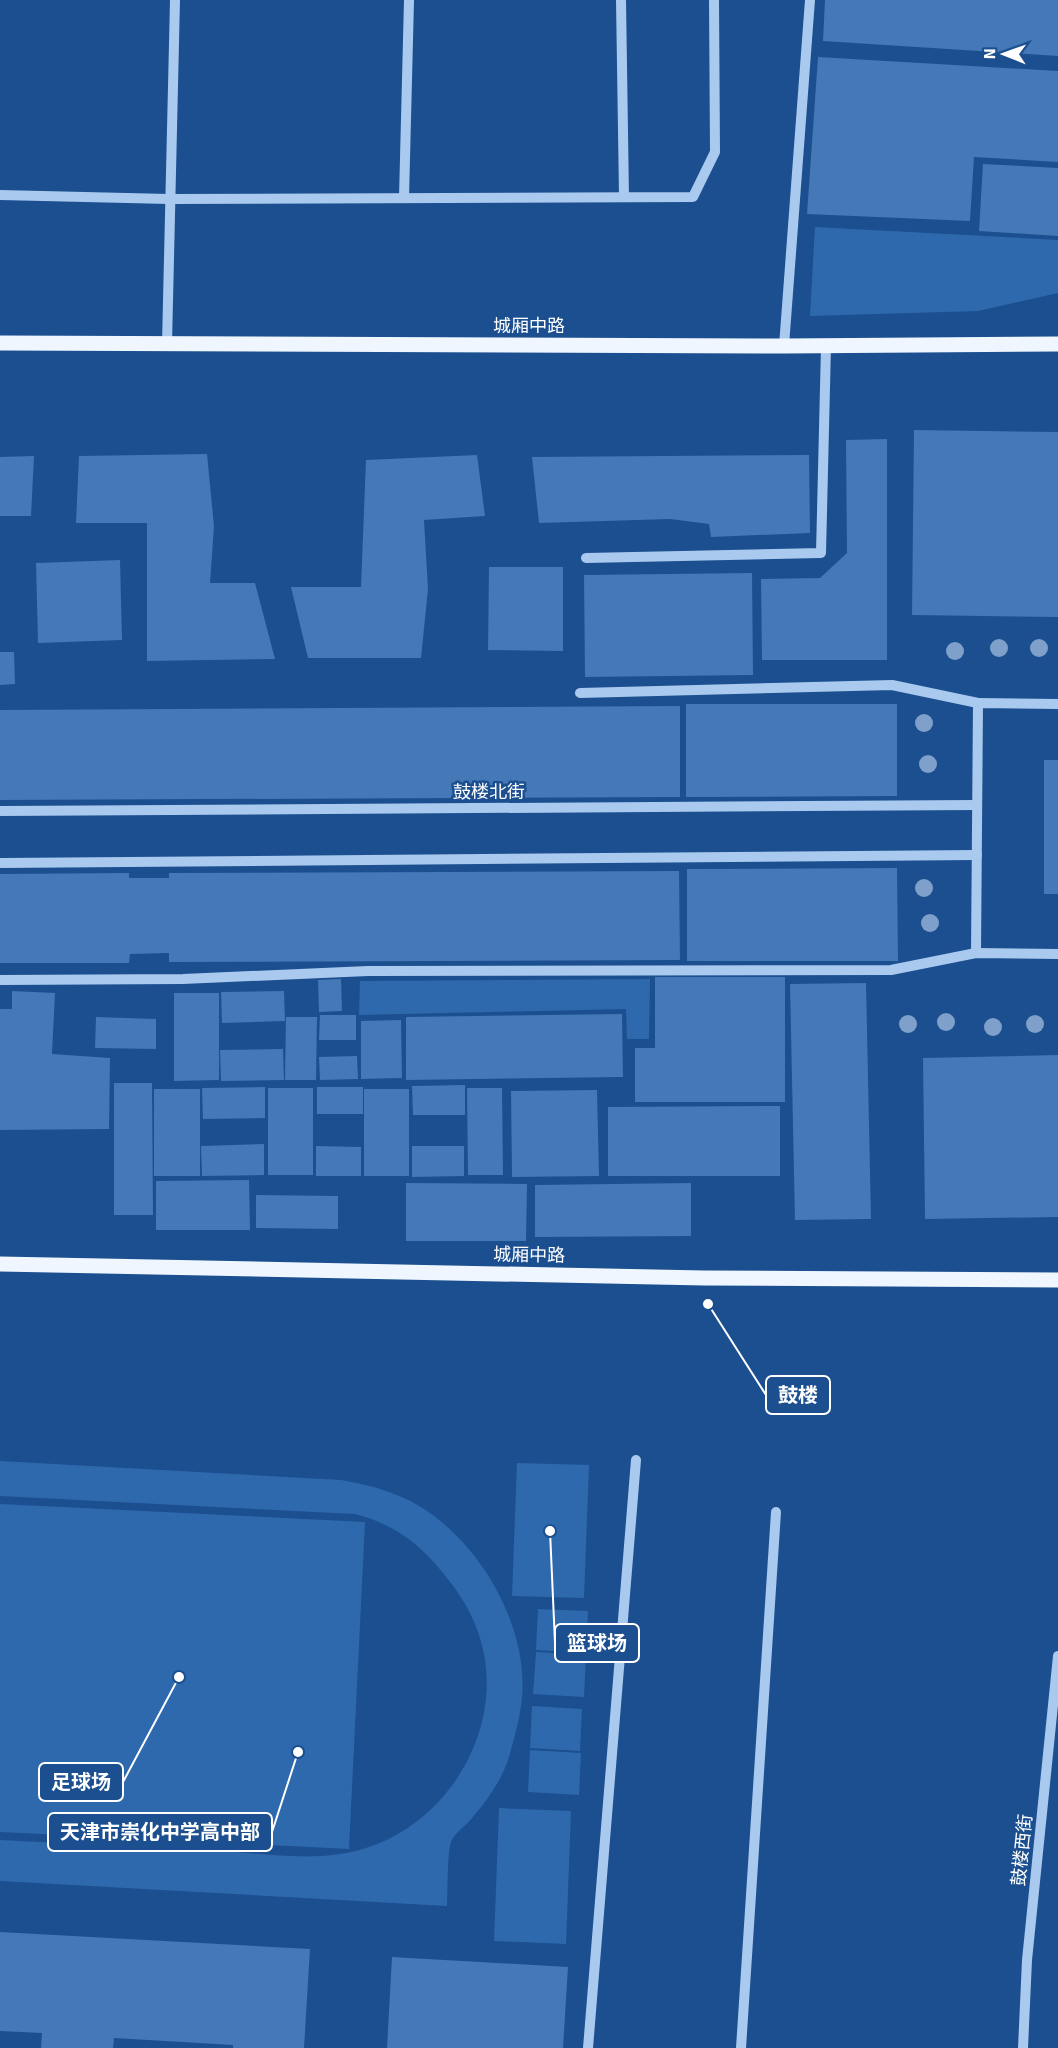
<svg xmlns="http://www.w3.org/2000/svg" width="1058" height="2048" font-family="Signika,'Noto Sans SC',sans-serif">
	<rect width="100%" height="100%" fill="#1b4f8f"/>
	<g fill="#2e69ad">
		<polygon points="815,227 1058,240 1058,293 978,311 810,316"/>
		<polygon points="650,979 649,1039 627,1039 626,1009 359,1015 360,981"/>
		<path d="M 0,1461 L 341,1480 C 364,1484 385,1489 406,1499 C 474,1531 529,1622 522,1698 C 520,1718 514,1740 508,1760 C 501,1781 486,1802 472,1818 C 467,1825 454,1833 451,1842 C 447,1854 448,1891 447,1906 L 0,1881 L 0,1840 C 74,1844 148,1847 222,1851 C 269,1854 320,1863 366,1848 C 452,1821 508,1722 479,1635 C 472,1612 458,1591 443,1573 C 418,1542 393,1524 355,1514 L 0,1496 Z"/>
		<polygon points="517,1463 589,1465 584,1598 512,1596"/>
		<polygon points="0,1504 365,1522 349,1849 0,1832"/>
		<polygon points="538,1609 588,1611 586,1653 536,1650"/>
		<polygon points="536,1652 586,1655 584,1697 533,1694"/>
		<polygon points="532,1706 582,1709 580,1751 530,1748"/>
		<polygon points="530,1750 581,1753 579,1795 528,1792"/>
		<polygon points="499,1808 571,1811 566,1944 494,1941"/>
	</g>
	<g fill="#4478b7">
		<polygon points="825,0 1058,0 1058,56 823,41"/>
		<polygon points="818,57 1058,71 1058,162 974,157 970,221 807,214"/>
		<polygon points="983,164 1058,168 1058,236 979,231"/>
		<polygon points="914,430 1058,432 1058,617 912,615"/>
		<polygon points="887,439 887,660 762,660 761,579 820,578 847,553 846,440"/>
		<polygon points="207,454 214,526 210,583 255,583 275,659 147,661 147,523 76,523 79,456"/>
		<polygon points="477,455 485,516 424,520 428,589 421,658 308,658 291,587 361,587 366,460"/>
		<polygon points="809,455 810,533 711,537 709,524 670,519 539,523 532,457"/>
		<polygon points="34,456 31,516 0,516 0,457"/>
		<polygon points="120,560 122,640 38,643 36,563"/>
		<polygon points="489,567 563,567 563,651 488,650"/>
		<polygon points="752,573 753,675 585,677 584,575"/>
		<polygon points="0,652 14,652 15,684 0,685"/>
		<polygon points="686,704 897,704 897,796 686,797"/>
		<polygon points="680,706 680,797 0,800 0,710"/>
		<rect x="1044" y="760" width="14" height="134"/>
		<polygon points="897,868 898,961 687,961 687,869"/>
		<polygon points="679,871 680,960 169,962 169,953 130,954 129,963 0,963 0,874 129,873 129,878 169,878 169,873"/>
		<polygon points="655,977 785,977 785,1102 635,1102 635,1048 655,1048"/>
		<polygon points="341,979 342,1011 319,1012 318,980"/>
		<polygon points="866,983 871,1219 795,1220 790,984"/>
		<polygon points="12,991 55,993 52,1054 110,1058 109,1129 0,1130 0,1009 12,1009"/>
		<polygon points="284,991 285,1021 222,1023 221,992"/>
		<polygon points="174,993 219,993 219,1080 174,1081"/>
		<polygon points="622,1014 623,1077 406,1080 406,1017"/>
		<polygon points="320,1015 356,1015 356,1040 319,1040"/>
		<polygon points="96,1017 156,1019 156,1049 95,1048"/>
		<polygon points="286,1017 317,1017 316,1080 285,1080"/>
		<polygon points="401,1020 402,1078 361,1079 361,1021"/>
		<polygon points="283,1049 284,1080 221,1081 220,1050"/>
		<polygon points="1058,1055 1058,1217 925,1219 923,1058"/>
		<polygon points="357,1056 358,1079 320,1080 319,1057"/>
		<polygon points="114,1083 152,1083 153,1215 114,1215"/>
		<polygon points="465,1085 465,1115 413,1115 412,1086"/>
		<polygon points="265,1087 265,1118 203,1119 202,1088"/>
		<rect x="317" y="1087" width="46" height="27"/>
		<rect x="268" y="1088" width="45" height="87"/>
		<polygon points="467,1088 502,1088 503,1175 468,1175"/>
		<rect x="154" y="1089" width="46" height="87"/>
		<rect x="364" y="1089" width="45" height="87"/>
		<polygon points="597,1090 599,1176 512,1177 511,1091"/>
		<polygon points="780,1106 780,1176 608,1176 608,1107"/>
		<polygon points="264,1144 264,1175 202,1176 201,1146"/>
		<polygon points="316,1146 361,1147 361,1176 316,1176"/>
		<polygon points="412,1146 464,1146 464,1176 412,1177"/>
		<polygon points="249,1180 250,1230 156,1230 156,1181"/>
		<polygon points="406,1183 527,1184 526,1241 406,1241"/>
		<polygon points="691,1183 691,1236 535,1237 535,1185"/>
		<polygon points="256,1195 338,1196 338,1229 256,1228"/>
		<polygon points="0,1932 310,1949 304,2048 233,2048 233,2045 114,2038 113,2048 41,2048 42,2033 0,2031"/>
		<polygon points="392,1957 568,1967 563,2048 387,2048"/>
	</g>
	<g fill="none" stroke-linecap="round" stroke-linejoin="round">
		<g stroke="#a9c9ee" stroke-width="10">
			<polyline points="621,0 624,197"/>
			<polyline points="0,195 169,199 693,197 715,152 714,0"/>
			<polyline points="404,198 409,0"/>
			<polyline points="167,344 175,0"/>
			<polyline points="784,346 810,0"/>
			<polyline points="586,558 821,553 826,346"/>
			<polyline points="580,693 892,685 978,703"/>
			<polyline points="0,811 977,805"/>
			<polyline points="0,863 977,855"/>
			<polyline points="976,953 978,703 1058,704"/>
			<polyline points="0,980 183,979 368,971 891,970 976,953 1058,954"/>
			<polyline points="588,2048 636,1460"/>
			<polyline points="741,2048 776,1512"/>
			<polyline points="1023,2048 1027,1960 1058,1656"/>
		</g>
		<g stroke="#f0f6ff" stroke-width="15">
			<polyline points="0,343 784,346 1058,344"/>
			<polyline points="0,1264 704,1278 1058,1280"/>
		</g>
	</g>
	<g fill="#7ea0ca">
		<circle cx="999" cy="648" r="9"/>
		<circle cx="1039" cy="648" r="9"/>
		<circle cx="955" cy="651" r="9"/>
		<circle cx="924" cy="723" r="9"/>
		<circle cx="928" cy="764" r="9"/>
		<circle cx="924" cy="888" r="9"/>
		<circle cx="930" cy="923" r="9"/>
		<circle cx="946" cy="1022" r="9"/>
		<circle cx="908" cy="1024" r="9"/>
		<circle cx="1035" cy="1024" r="9"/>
		<circle cx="993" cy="1027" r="9"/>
	</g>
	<g text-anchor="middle" stroke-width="5" stroke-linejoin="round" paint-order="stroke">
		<g font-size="18" fill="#fff" stroke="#1b4f8f">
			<text x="529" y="332">城厢中路</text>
			<text x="489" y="798">鼓楼北街</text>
			<text transform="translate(529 1255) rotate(1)" y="6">城厢中路</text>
			<text transform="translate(1022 1850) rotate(-84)" y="6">鼓楼西街</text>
		</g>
	</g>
	<path fill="none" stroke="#fff" stroke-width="2" d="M708 1304L766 1395M550 1531L555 1643M179 1677L123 1782M298 1752L272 1832"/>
	<g fill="#fff" stroke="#1b4f8f" stroke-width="2">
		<circle cx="708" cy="1304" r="6"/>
		<circle cx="550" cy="1531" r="6"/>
		<circle cx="179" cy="1677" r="6"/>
		<circle cx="298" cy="1752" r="6"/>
	</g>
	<g fill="#1b4f8f" stroke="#fff" stroke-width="2">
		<rect x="766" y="1376" width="64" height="38" rx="6"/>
		<rect x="555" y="1624" width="84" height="38" rx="6"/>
		<rect x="39" y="1763" width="84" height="38" rx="6"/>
		<rect x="48" y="1813" width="224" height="38" rx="6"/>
	</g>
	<g font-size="20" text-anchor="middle" font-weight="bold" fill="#fff">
		<text x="798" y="1402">鼓楼</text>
		<text x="597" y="1650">篮球场</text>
		<text x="81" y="1789">足球场</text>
		<text x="160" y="1839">天津市崇化中学高中部</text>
	</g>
	<g transform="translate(1004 54) rotate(271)" stroke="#1b4f8f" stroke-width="4.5" paint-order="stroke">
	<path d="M0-4.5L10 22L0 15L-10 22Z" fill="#ffffff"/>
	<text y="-9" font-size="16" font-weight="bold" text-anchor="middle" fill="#ffffff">N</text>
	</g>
</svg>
